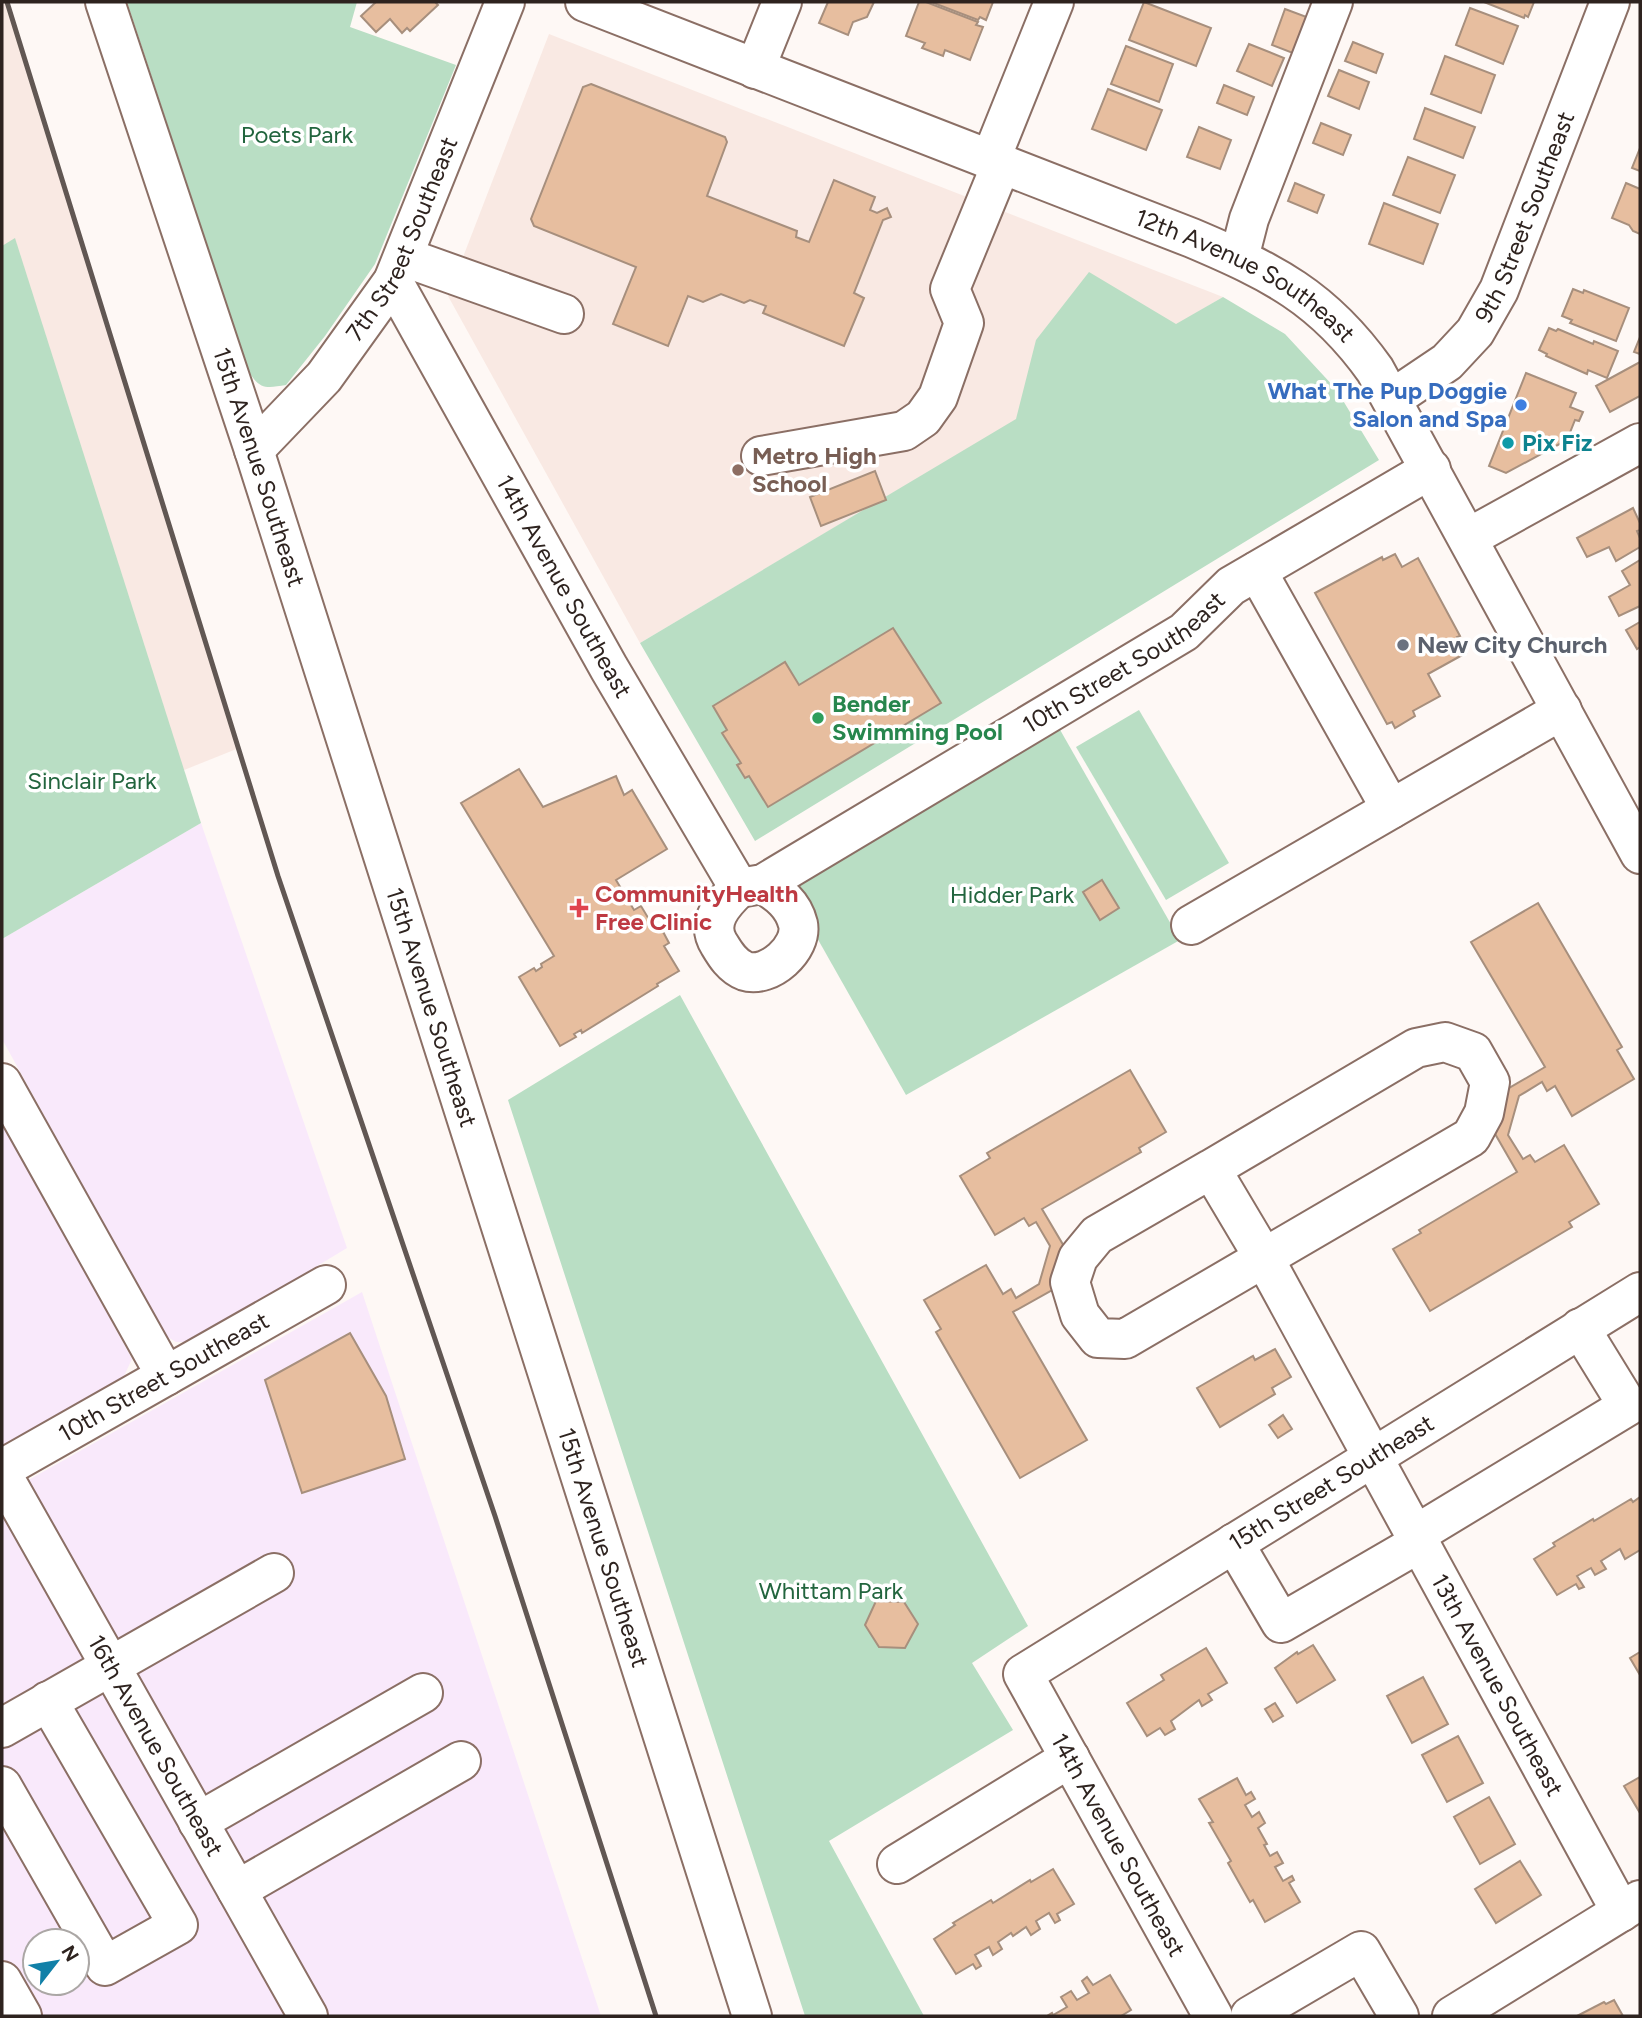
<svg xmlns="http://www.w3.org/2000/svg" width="1642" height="2018" font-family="Figtree,sans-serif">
	<rect width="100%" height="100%" fill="#fef8f5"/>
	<g fill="#f9e9e3">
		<polygon points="2,2 7,2 239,748 2,843"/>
		<polygon points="549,34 1223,297 640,643 448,296"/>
	</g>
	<g fill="#f9e9fb" fill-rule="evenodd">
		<polygon points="201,823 347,1248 191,1342 176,1342 166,1336 2,1039 2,939"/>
		<polygon points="2,1121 132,1359 124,1376 2,1447"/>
		<path d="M 362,1292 L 601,2016 L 2,2016 L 2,1495 ZM 35,1941 L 77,1941 L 77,1983 L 35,1983 Z"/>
	</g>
	<g fill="#b9dec4">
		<path d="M 127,2 L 357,2 L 350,27 L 456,65 L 375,264 L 325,336 L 286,385 C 267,388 260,390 249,372 Z"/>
		<polygon points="15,238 201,823 2,939 2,246"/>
		<polygon points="1089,272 1176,324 1223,297 1285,334 1336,389 1379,460 755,841 640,643 1016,419 1036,340"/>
		<polygon points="1139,710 1229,863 1166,900 1076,747"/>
		<polygon points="1059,728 1180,940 906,1095 786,883"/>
		<polygon points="680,995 1028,1626 972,1663 1013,1730 829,1841 924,2016 805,2016 508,1100"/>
	</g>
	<g fill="#e7be9f" stroke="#a78f7d" stroke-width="2">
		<polygon points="376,2 435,2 438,5 410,31 407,28 402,33 390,19 376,32 361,16"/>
		<polygon points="828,2 874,2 867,17 853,22 848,35 819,23"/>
		<polygon points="919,2 926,2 978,22 976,25 983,27 970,60 945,50 943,56 922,48 925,43 906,36"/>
		<polygon points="931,2 993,2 986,20 980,17 978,20"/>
		<polygon points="1144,2 1211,28 1196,66 1129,40"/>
		<polygon points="1484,2 1534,2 1528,17 1525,15 1524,18"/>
		<polygon points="1470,8 1518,26 1503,64 1456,45"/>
		<polygon points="1285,9 1312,19 1298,55 1272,45"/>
		<polygon points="1353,42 1383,54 1376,73 1345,61"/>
		<polygon points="1249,44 1284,58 1272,86 1237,71"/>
		<polygon points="1126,46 1173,64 1159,102 1111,84"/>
		<polygon points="1445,56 1495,75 1481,113 1431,94"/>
		<polygon points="1339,70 1369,82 1359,109 1328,96"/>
		<polygon points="591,84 725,137 727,142 707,196 797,231 796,237 809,242 834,180 875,197 870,210 877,213 887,208 891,217 883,220 854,293 864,298 844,346 763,313 766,306 750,300 744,303 721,294 703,302 688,296 668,346 613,324 636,267 534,226 531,219 583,87"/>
		<polygon points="1224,85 1254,97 1247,115 1217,103"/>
		<polygon points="1108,89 1162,110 1146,150 1092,129"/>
		<polygon points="1425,108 1475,127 1463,158 1414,139"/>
		<polygon points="1321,123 1351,135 1343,155 1313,143"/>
		<polygon points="1199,127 1231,140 1220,169 1187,157"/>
		<polygon points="1640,148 1640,171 1632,168"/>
		<polygon points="1408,157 1455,175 1440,213 1393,195"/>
		<polygon points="1295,183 1324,195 1317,213 1288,201"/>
		<polygon points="1626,183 1640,189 1640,234 1633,231 1629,225 1612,218"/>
		<polygon points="1384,203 1438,224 1423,264 1369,244"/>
		<polygon points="1573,289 1583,293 1584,290 1629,308 1616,341 1570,323 1572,320 1562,316"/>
		<polygon points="1549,328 1556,331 1558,329 1593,344 1594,341 1618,351 1607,378 1588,370 1587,374 1546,356 1547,354 1539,350"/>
		<polygon points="1640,337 1640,354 1634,352"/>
		<polygon points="1640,362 1640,396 1610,412 1596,386"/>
		<polygon points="1526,373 1576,393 1570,407 1583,412 1579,421 1575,420 1567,440 1506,473 1489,466"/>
		<polygon points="875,471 886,500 821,526 810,497"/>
		<polygon points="1633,508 1640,523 1640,530 1637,531 1640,538 1640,547 1616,561 1609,547 1587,557 1577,538"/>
		<polygon points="1395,554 1402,567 1418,558 1460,636 1457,637 1466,653 1428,674 1440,696 1413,711 1415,716 1395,728 1392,722 1387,724 1315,593 1382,557 1383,560"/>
		<polygon points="1640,560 1640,606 1619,616 1609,597 1630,585 1622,571"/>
		<polygon points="1640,622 1640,647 1637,649 1626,630"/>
		<polygon points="893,628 941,703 768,807 749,776 745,778 737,765 741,763 722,733 727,730 713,706 785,662 799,685"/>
		<polygon points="519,769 543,807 616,776 624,795 632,790 667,849 616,880 634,910 641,906 656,931 661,928 669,943 664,946 679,971 657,984 658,986 582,1033 581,1030 574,1034 576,1037 560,1046 519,977 534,968 536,971 542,967 541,964 554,956 461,803"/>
		<polygon points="1102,880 1119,908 1100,920 1083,892"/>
		<polygon points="1538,903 1622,1047 1617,1050 1634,1079 1572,1116 1555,1086 1547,1091 1542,1082 1519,1096 1508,1135 1523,1159 1530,1155 1535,1162 1564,1145 1599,1204 1569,1222 1572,1227 1430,1311 1393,1249 1421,1233 1419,1230 1517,1172 1494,1132 1504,1091 1545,1067 1471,942"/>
		<polygon points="1130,1070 1166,1132 1139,1148 1141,1152 1042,1209 1065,1248 1054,1289 1013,1312 1087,1440 1020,1478 936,1332 941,1329 924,1300 986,1265 1003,1294 1011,1289 1016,1298 1039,1284 1050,1246 1036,1222 1029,1226 1024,1218 995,1235 960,1176 990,1158 987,1153"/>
		<polygon points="350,1333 386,1396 405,1459 302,1493 265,1380"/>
		<polygon points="1275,1349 1291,1377 1272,1388 1275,1394 1220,1427 1197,1388 1253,1356 1255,1360"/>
		<polygon points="1283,1415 1292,1429 1278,1438 1269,1425"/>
		<polygon points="1640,1497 1640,1550 1625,1559 1620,1549 1601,1561 1606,1569 1595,1575 1591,1568 1577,1576 1584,1587 1579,1589 1576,1584 1557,1595 1534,1559 1555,1546 1553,1543 1593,1519 1594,1521 1631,1499 1633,1502"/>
		<polygon points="876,1601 904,1602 918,1624 905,1648 879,1647 865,1625"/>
		<polygon points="1313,1645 1335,1680 1297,1703 1275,1668 1297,1652 1298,1654"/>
		<polygon points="1206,1648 1227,1683 1208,1694 1212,1700 1202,1706 1199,1700 1171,1721 1175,1729 1165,1735 1160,1728 1147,1736 1127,1703 1164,1680 1161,1675"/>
		<polygon points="1640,1652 1640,1675 1630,1658"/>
		<polygon points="1423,1677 1448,1724 1412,1743 1387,1696"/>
		<polygon points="1275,1703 1283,1716 1273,1722 1265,1709"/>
		<polygon points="1458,1736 1483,1783 1447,1802 1422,1755"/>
		<polygon points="1640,1777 1640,1813 1624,1786"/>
		<polygon points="1237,1778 1246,1795 1251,1792 1255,1799 1245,1805 1252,1817 1259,1812 1265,1823 1258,1828 1267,1844 1264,1845 1270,1856 1277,1852 1283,1863 1275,1867 1283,1881 1292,1876 1294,1880 1289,1883 1300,1902 1265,1922 1253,1900 1250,1902 1228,1863 1231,1861 1209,1823 1213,1822 1199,1799"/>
		<polygon points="1489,1797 1515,1844 1480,1864 1454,1817"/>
		<polygon points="1520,1861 1541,1895 1496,1923 1475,1889"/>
		<polygon points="1053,1869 1074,1904 1057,1914 1060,1920 1055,1923 1049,1913 1036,1921 1040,1929 1031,1935 1026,1927 1013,1936 1011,1933 998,1942 1002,1949 993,1955 989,1947 975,1955 981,1966 976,1969 973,1964 956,1974 934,1939 955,1925 953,1923 991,1900 993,1903 1030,1880 1031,1882"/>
		<polygon points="1110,1975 1131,2010 1121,2016 1047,2016 1052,2013 1053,2015 1067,2007 1061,1997 1071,1991 1077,2000 1089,1993 1082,1981 1087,1977 1093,1985"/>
		<polygon points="1614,2000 1623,2016 1577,2016 1604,2002 1606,2004"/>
	</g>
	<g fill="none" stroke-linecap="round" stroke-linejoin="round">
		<defs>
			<g id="minor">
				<path id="s1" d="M 105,2 L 254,450 L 752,2016"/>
				<polyline points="755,69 782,2"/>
				<polyline points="404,257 564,314"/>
				<polyline points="1239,258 1249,219 1333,2"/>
				<path id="s2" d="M 393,281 L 609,668 L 739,888"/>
				<path id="s3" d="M 1392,399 L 1447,362 L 1475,332 L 1499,290 L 1610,2"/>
				<path id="s4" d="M 254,450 L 324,377 L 393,281 L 505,2"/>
				<polyline points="761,456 904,431 923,418 938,397 964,323 950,289 1001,165"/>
				<polyline points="1468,538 1640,443"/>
				<polyline points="1257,571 1391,809"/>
				<path id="s5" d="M 739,888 L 763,884 L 1184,632 L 1231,586 L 1431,469"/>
				<path d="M 739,888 C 724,902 705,922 719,944 C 725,954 732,966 745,971 C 769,979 803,948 798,924 C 793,904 779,894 763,884"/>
				<polyline points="1191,925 1562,710"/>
				<polyline points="2,1083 166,1376"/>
				<path id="s6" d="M 1211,1169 L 1416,1048 L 1445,1042 L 1473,1052 L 1490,1082 L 1484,1113 L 1471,1137 L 1125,1339 L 1098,1338 L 1080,1315 L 1070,1282 L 1078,1258 L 1097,1235 L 1211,1169 L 1264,1258 L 1621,1912"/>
				<path id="s7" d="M 2,1469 L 326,1285"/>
				<path id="s8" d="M 2,1474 L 308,2016"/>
				<polyline points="1415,1535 1628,1406 1580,1328"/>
				<polyline points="1234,1543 1281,1623 1419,1543"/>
				<polyline points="2,1728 274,1573"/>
				<polyline points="2,1786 105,1966 178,1925 48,1701"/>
				<polyline points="198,1822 423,1693"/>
				<polyline points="897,1864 1070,1758"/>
				<polyline points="237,1890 461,1761"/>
				<polyline points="2,1981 22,2016"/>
				<path id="s9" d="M 1213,2016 L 1023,1674 L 1640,1292"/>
				<polyline points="1250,2016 1361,1951 1399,2016"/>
				<polyline points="1452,2016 1640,1900"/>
			</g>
			<g id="major">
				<path id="s10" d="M 585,2 L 1192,238 C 1272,272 1323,297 1375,370 L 1640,854"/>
				<polyline points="990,161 1054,2"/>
			</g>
		</defs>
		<use href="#minor" stroke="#8b6f65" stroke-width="42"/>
		<use href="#major" stroke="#8b6f65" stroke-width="42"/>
		<use href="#minor" stroke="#fff" stroke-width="38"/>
		<use href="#major" stroke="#fff" stroke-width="38"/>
		<polyline stroke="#615753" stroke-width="5" points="7,2 278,876 495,1516 656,2016"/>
	</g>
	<circle fill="#3f7fe0" stroke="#fff" stroke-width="2.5" cx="1521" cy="405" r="7"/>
	<circle fill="#0f9aa8" stroke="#fff" stroke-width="2.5" cx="1508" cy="443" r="7"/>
	<circle fill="#8d6e63" stroke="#fff" stroke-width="2.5" cx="738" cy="470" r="7"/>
	<circle fill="#6b7280" stroke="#fff" stroke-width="2.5" cx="1403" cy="645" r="7"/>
	<circle fill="#2e9e5b" stroke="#fff" stroke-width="2.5" cx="818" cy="718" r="7"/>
	<path fill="#e0444e" stroke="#fff" stroke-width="2.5" d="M575.5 897.5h7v7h7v7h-7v7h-7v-7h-7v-7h7z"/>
	<g text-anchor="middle" stroke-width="7" stroke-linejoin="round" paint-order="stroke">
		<g font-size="24" fill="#22653e" stroke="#fff">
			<text x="297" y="143">Poets Park</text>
			<text x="92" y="789">Sinclair Park</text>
			<text x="1012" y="903">Hidder Park</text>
			<text x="831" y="1599">Whittam Park</text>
		</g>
		<g font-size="24" fill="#2e231f" stroke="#fff">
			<text dy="8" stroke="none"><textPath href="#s3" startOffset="233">9th Street Southeast</textPath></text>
			<text dy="8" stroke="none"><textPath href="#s4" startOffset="261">7th Street Southeast</textPath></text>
			<text dy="8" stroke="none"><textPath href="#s10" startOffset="716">12th Avenue Southeast</textPath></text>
			<text dy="8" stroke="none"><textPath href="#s1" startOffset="490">15th Avenue Southeast</textPath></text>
			<text dy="8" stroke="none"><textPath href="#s2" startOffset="350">14th Avenue Southeast</textPath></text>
			<text dy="8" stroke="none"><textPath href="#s5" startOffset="448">10th Street Southeast</textPath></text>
			<text dy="8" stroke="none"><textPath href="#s1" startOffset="1057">15th Avenue Southeast</textPath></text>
			<text dy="8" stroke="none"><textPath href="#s7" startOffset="186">10th Street Southeast</textPath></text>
			<text dy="8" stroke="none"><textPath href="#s9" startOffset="754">15th Street Southeast</textPath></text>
			<text dy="8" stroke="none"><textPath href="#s1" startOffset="1624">15th Avenue Southeast</textPath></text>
			<text dy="8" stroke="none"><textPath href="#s6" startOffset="1659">13th Avenue Southeast</textPath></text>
			<text dy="8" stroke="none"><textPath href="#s8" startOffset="312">16th Avenue Southeast</textPath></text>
			<text transform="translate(1118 1845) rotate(61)" y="8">14th Avenue Southeast</text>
		</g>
		<g font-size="24" font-weight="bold" fill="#366cbe" stroke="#fff" text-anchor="end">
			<text x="1507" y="399">What The Pup Doggie<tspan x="1507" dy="28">Salon and Spa</tspan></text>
		</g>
		<g font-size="24" font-weight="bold" fill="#0d838f" stroke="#fff" text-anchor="start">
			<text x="1522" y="451">Pix Fiz</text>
		</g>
		<g font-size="24" font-weight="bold" fill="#785e54" stroke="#fff" text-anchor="start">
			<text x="752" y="464">Metro High<tspan x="752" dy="28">School</tspan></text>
		</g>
		<g font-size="24" font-weight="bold" fill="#5b616d" stroke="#fff" text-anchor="start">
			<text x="1417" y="653">New City Church</text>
		</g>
		<g font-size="24" font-weight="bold" fill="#27864d" stroke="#fff" text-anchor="start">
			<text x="832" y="712">Bender<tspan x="832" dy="28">Swimming Pool</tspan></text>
		</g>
		<g font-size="24" font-weight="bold" fill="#be3a42" stroke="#fff" text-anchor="start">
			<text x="595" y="902">CommunityHealth<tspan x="595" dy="28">Free Clinic</tspan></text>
		</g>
	</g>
	<rect width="1642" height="2018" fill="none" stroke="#2e231f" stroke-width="7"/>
	<g transform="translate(56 1962) rotate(59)"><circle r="33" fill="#ffffff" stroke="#aba7a5" stroke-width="2"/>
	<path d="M0-5L12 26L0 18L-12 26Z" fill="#1180a8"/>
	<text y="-10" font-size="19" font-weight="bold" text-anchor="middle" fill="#2e231f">N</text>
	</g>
</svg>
